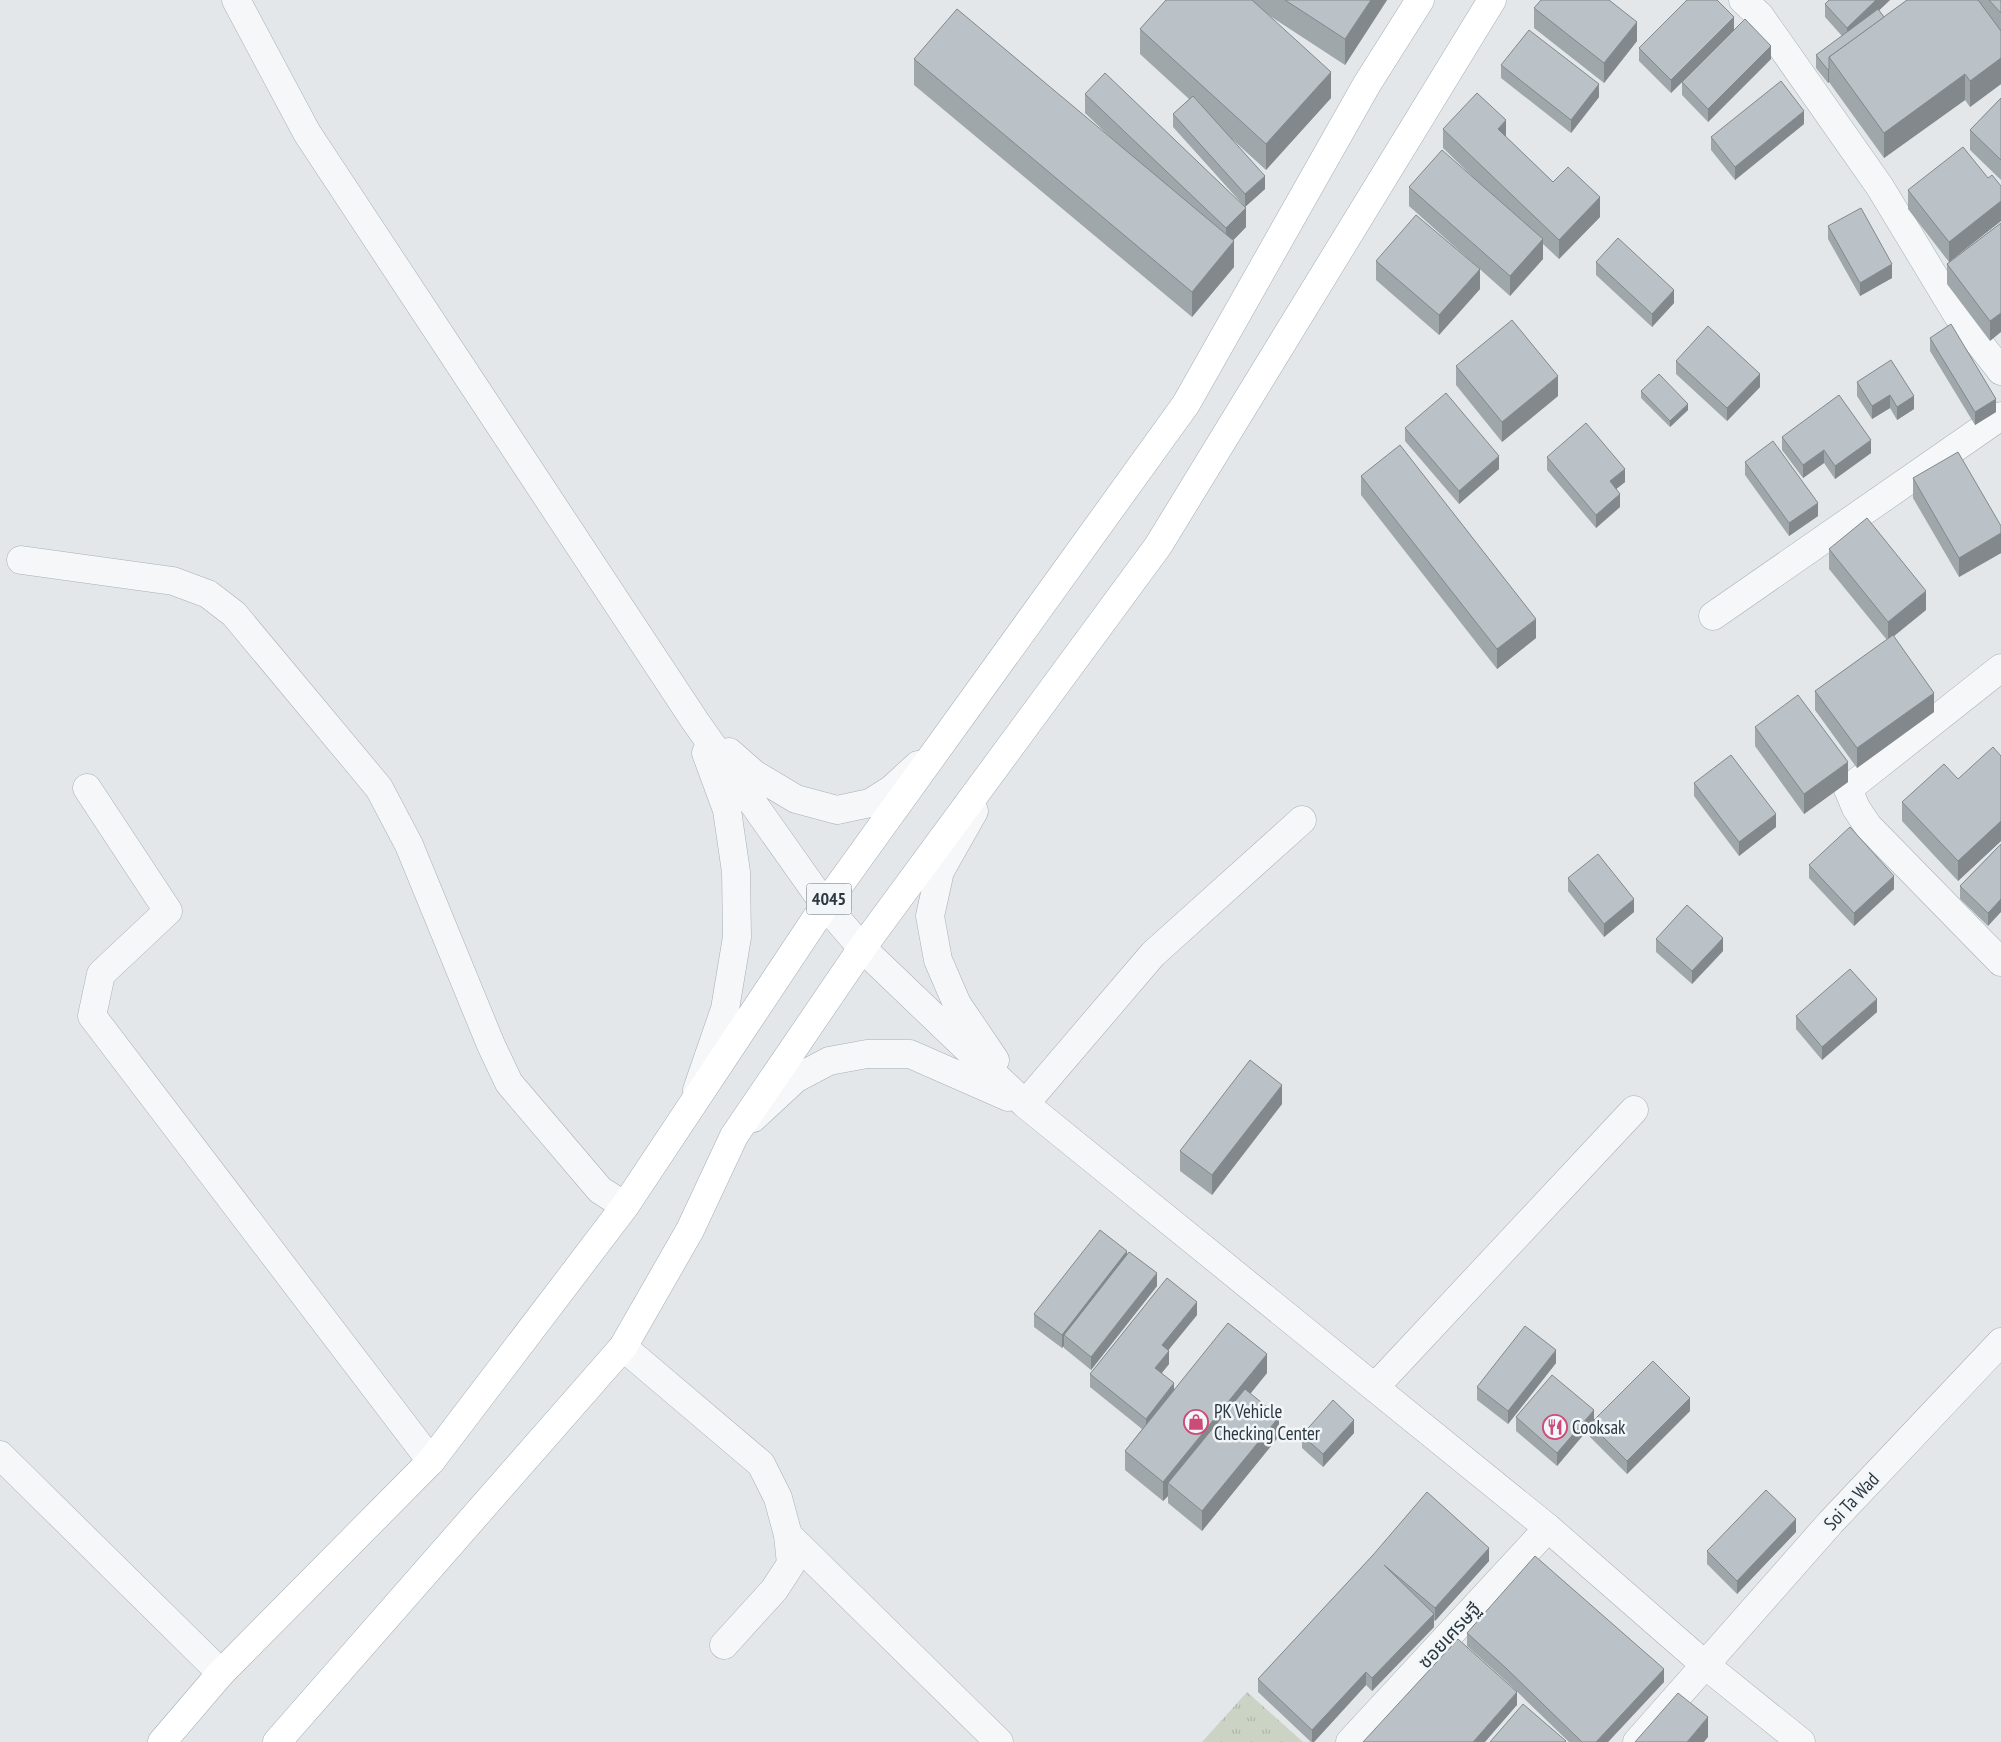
<svg xmlns="http://www.w3.org/2000/svg" width="2001" height="1742" font-family="'PT Sans Narrow','Noto Sans Thai',sans-serif">
	<defs>
		<pattern id="grass-tufts" width="24" height="20" patternUnits="userSpaceOnUse" patternTransform="scale(1.25)"><rect width="24" height="20" fill="#cbd4c4"/><path d="M3 7l-1-3M5 7V3M7 7l1-3M15 17l-1-3M17 17v-4M19 17l1-3" fill="none" stroke="#aeb7aa"/></pattern>
	</defs>
	<rect width="100%" height="100%" fill="#e3e7ea"/>
	<polygon fill="url(#grass-tufts)" points="1247,1692 1303,1742 1202,1742"/>
	<g fill="none" stroke-linecap="round" stroke-linejoin="round">
		<defs>
			<g id="minor">
				<polyline points="236,0 307,133 695,721 825,905 862,948 1025,1104 1548,1528 1704,1664 1801,1742"/>
				<polyline points="1743,0 1760,16 1880,187 1958,316 2001,371"/>
				<polyline points="21,560 173,581 208,594 234,614 379,788 409,845 491,1045 509,1083 600,1190 625,1206"/>
				<polyline points="1713,616 2001,416"/>
				<polyline points="2001,668 1848,789 1856,808 1868,826 2001,962"/>
				<polyline points="729,752 754,774 796,799 837,810 870,803 892,789 918,765"/>
				<polyline points="87,788 168,911 101,974 92,1016 431,1461"/>
				<polyline points="974,811 940,871 930,916 938,960 957,1004 995,1060"/>
				<polyline points="697,1090 725,1009 737,937 736,872 727,810 706,753"/>
				<polyline points="1025,1104 1153,954 1302,820"/>
				<polyline points="753,1118 795,1079 829,1061 867,1054 910,1054 1008,1097"/>
				<polyline points="623,1347 761,1464 778,1498 788,1535 791,1564 774,1590 724,1645"/>
				<polyline points="1376,1386 1634,1110"/>
				<polyline points="0,1455 221,1673"/>
				<polyline points="788,1535 999,1742"/>
				<polyline points="1350,1742 1548,1528"/>
				<polyline points="1637,1742 1831,1522 2001,1342"/>
			</g>
			<g id="major">
				<polyline points="162,1742 221,1673 431,1461 625,1206 825,905 1186,404 1367,84 1420,0"/>
				<polyline points="277,1742 623,1347 690,1230 734,1136 862,948 1158,546 1492,0"/>
			</g>
		</defs>
		<use href="#minor" stroke="#a8afb4" stroke-width="29"/>
		<use href="#major" stroke="#a2aeb6" stroke-width="29"/>
		<use href="#minor" stroke="#f5f7f9" stroke-width="28"/>
		<use href="#major" stroke="#fff" stroke-width="28"/>
	</g>
	<g fill="#a0a7ab">
		<polygon points="1166,0 1387,0 1345,65 1264,12 1331,98 1266,170 1232,139 1265,189 1245,207 1246,227 1233,240 1234,267 1192,317 914,85 914,59 1113,140 1085,113 1085,94 1245,207 1173,127 1173,114 1189,99 1140,54 1140,29"/>
		<polygon points="1829,0 1890,0 1879,10 1884,17 1907,0 2001,0 2001,84 1970,107 1965,100 1884,158 1829,82 1828,83 1816,68 1816,55 1842,36 1825,17 1825,4"/>
		<polygon points="1534,8 1637,41 1604,83 1534,28"/>
		<polygon points="1734,30 1771,59 1708,122 1682,95 1682,82 1716,48 1671,93 1639,61 1639,48"/>
		<polygon points="1501,65 1599,97 1571,133 1501,78"/>
		<polygon points="2001,98 2001,180 1970,150 1970,130"/>
		<polygon points="1804,124 1735,180 1711,150 1711,137"/>
		<polygon points="1443,129 1506,137 1553,182 1600,217 1559,259 1543,244 1543,259 1510,296 1409,206 1409,187 1472,176 1443,148"/>
		<polygon points="1988,178 2001,186 2001,221 1949,262 1908,209 1908,190"/>
		<polygon points="2001,223 1990,341 1947,284 1947,264"/>
		<polygon points="1828,226 1892,278 1860,296 1828,239"/>
		<polygon points="1376,261 1480,289 1439,335 1376,280"/>
		<polygon points="1596,262 1674,303 1652,327 1596,275"/>
		<polygon points="1930,338 1996,412 1975,425 1930,351"/>
		<polygon points="1676,361 1760,387 1727,421 1676,374"/>
		<polygon points="1456,366 1558,396 1502,442 1456,385"/>
		<polygon points="1857,382 1914,396 1914,409 1897,420 1890,408 1872,419 1857,396"/>
		<polygon points="1641,391 1688,410 1670,427 1641,398"/>
		<polygon points="1405,428 1499,469 1459,504 1405,441"/>
		<polygon points="1782,437 1871,453 1835,479 1824,463 1803,478 1782,450"/>
		<polygon points="1547,457 1625,482 1616,489 1620,507 1596,528 1547,470"/>
		<polygon points="1745,462 1818,516 1789,536 1745,475"/>
		<polygon points="1361,476 1536,638 1497,669 1361,495"/>
		<polygon points="1913,478 2001,526 2001,553 1959,577 1913,498"/>
		<polygon points="1829,549 1926,610 1893,636 1934,712 1857,768 1815,710 1815,691 1887,640 1829,569"/>
		<polygon points="1755,727 1848,782 1804,814 1755,746"/>
		<polygon points="2001,756 2001,841 1958,881 1902,821 1902,802 1958,779"/>
		<polygon points="1694,783 1776,827 1739,856 1694,796"/>
		<polygon points="2001,844 1988,926 1960,899 1960,886"/>
		<polygon points="1809,865 1894,889 1854,926 1809,878"/>
		<polygon points="1568,878 1634,912 1604,937 1568,891"/>
		<polygon points="1656,939 1723,951 1692,984 1656,952"/>
		<polygon points="1877,1012 1822,1060 1796,1029 1796,1016"/>
		<polygon points="1282,1104 1212,1195 1180,1171 1180,1151"/>
		<polygon points="1127,1254 1157,1286 1091,1370 1064,1348 1064,1346 1062,1348 1034,1327 1034,1314"/>
		<polygon points="1197,1315 1168,1350 1169,1364 1162,1373 1174,1389 1267,1373 1250,1394 1279,1436 1202,1531 1168,1503 1168,1496 1163,1501 1125,1470 1125,1451 1142,1429 1090,1387 1090,1374"/>
		<polygon points="1556,1363 1508,1424 1477,1400 1477,1387"/>
		<polygon points="1690,1411 1627,1474 1590,1437 1590,1427 1557,1466 1516,1431 1516,1417 1594,1420"/>
		<polygon points="1354,1433 1323,1467 1302,1448 1302,1435"/>
		<polygon points="1796,1532 1737,1594 1707,1564 1707,1551"/>
		<polygon points="1373,1555 1489,1561 1435,1621 1434,1620 1434,1627 1372,1691 1366,1685 1314,1742 1311,1742 1258,1692 1258,1679"/>
		<polygon points="1467,1633 1664,1682 1608,1742 1569,1742 1506,1681 1467,1646"/>
	</g>
	<g fill="#82888b">
		<polygon points="1371,0 1387,0 1345,65 1345,39"/>
		<polygon points="1876,0 1890,0 1847,41 1847,28"/>
		<polygon points="1734,17 1734,30 1671,93 1671,80"/>
		<polygon points="1637,22 1637,41 1604,83 1604,63"/>
		<polygon points="1771,46 1771,59 1708,122 1708,109"/>
		<polygon points="2001,58 2001,84 1970,107 1970,81"/>
		<polygon points="1829,69 1829,82 1828,83 1828,70"/>
		<polygon points="1331,72 1331,98 1266,170 1266,144"/>
		<polygon points="1965,74 1965,100 1884,158 1884,133"/>
		<polygon points="1599,84 1599,97 1571,133 1571,120"/>
		<polygon points="1804,111 1804,124 1735,180 1735,167"/>
		<polygon points="1506,120 1506,140 1498,129"/>
		<polygon points="1265,176 1265,189 1245,207 1245,194"/>
		<polygon points="1600,197 1600,217 1559,259 1559,240"/>
		<polygon points="2001,201 2001,221 1949,262 1949,242"/>
		<polygon points="1246,208 1246,227 1226,248 1226,228"/>
		<polygon points="1543,239 1543,259 1510,296 1510,276"/>
		<polygon points="1234,241 1234,267 1192,317 1192,292"/>
		<polygon points="1892,264 1892,278 1860,296 1860,283"/>
		<polygon points="1480,269 1480,289 1439,335 1439,315"/>
		<polygon points="1674,290 1674,303 1652,327 1652,314"/>
		<polygon points="2001,313 2001,332 1990,341 1990,321"/>
		<polygon points="1760,374 1760,387 1727,421 1727,408"/>
		<polygon points="1558,376 1558,396 1502,442 1502,422"/>
		<polygon points="1890,395 1890,408 1872,419 1872,406"/>
		<polygon points="1914,396 1914,409 1897,420 1897,407"/>
		<polygon points="1996,399 1996,412 1975,425 1975,412"/>
		<polygon points="1688,404 1688,410 1670,427 1670,421"/>
		<polygon points="1871,440 1871,453 1835,479 1835,466"/>
		<polygon points="1824,450 1824,463 1803,478 1803,465"/>
		<polygon points="1499,456 1499,469 1459,504 1459,491"/>
		<polygon points="1625,469 1625,482 1610,494 1610,481"/>
		<polygon points="1620,494 1620,507 1596,528 1596,515"/>
		<polygon points="1818,503 1818,516 1789,536 1789,523"/>
		<polygon points="2001,533 2001,553 1959,577 1959,558"/>
		<polygon points="1926,591 1926,610 1888,641 1888,622"/>
		<polygon points="1536,619 1536,638 1497,669 1497,649"/>
		<polygon points="1934,693 1934,712 1857,768 1857,748"/>
		<polygon points="1848,762 1848,782 1804,814 1804,794"/>
		<polygon points="1776,814 1776,827 1739,856 1739,842"/>
		<polygon points="2001,821 2001,841 1958,881 1958,861"/>
		<polygon points="1894,876 1894,889 1854,926 1854,913"/>
		<polygon points="1634,899 1634,912 1604,937 1604,924"/>
		<polygon points="2001,899 2001,912 1988,926 1988,913"/>
		<polygon points="1723,938 1723,951 1692,984 1692,971"/>
		<polygon points="1877,999 1877,1012 1822,1060 1822,1047"/>
		<polygon points="1282,1085 1282,1104 1212,1195 1212,1175"/>
		<polygon points="1127,1251 1127,1265 1064,1335 1064,1346 1062,1348 1062,1335"/>
		<polygon points="1157,1273 1157,1286 1091,1370 1091,1357"/>
		<polygon points="1197,1302 1197,1315 1162,1358 1162,1345"/>
		<polygon points="1556,1350 1556,1363 1508,1424 1508,1411"/>
		<polygon points="1169,1351 1169,1364 1155,1381 1155,1368"/>
		<polygon points="1267,1354 1267,1373 1174,1488 1168,1483 1168,1496 1163,1501 1163,1482"/>
		<polygon points="1174,1383 1174,1396 1146,1432 1146,1419"/>
		<polygon points="1690,1398 1690,1411 1627,1474 1627,1461"/>
		<polygon points="1594,1410 1594,1423 1590,1424 1590,1427 1557,1466 1557,1453"/>
		<polygon points="1279,1417 1279,1436 1202,1531 1202,1511"/>
		<polygon points="1354,1420 1354,1433 1323,1467 1323,1454"/>
		<polygon points="1796,1519 1796,1532 1737,1594 1737,1581"/>
		<polygon points="1489,1548 1489,1561 1435,1621 1435,1608"/>
		<polygon points="1434,1614 1434,1627 1372,1691 1372,1678"/>
		<polygon points="1664,1669 1664,1682 1608,1742 1596,1742"/>
		<polygon points="1366,1672 1366,1685 1314,1742 1312,1742 1312,1730"/>
		<polygon points="1517,1692 1517,1705 1485,1742 1473,1742"/>
		<polygon points="1708,1717 1708,1737 1704,1742 1687,1742"/>
	</g>
	<g fill="#bac2c7" stroke="#82888b">
		<polygon points="1166,0 1252,0 1331,72 1266,144 1140,29"/>
		<polygon points="1285,0 1371,0 1345,39"/>
		<polygon points="1541,0 1609,0 1637,22 1604,63 1534,8"/>
		<polygon points="1687,0 1717,0 1734,17 1671,80 1639,48"/>
		<polygon points="1829,0 1876,0 1847,28 1825,4"/>
		<polygon points="1907,0 1978,0 2001,31 2001,58 1970,81 1965,74 1884,133 1829,57"/>
		<polygon points="1989,0 2001,0 2001,13"/>
		<polygon points="957,9 1234,241 1192,292 914,59"/>
		<polygon points="1878,9 1884,17 1829,57 1829,69 1828,70 1816,55"/>
		<polygon points="1745,19 1771,46 1708,109 1682,82"/>
		<polygon points="1529,30 1599,84 1571,120 1501,65"/>
		<polygon points="1105,73 1246,208 1226,228 1085,94"/>
		<polygon points="1781,81 1804,111 1735,167 1711,137"/>
		<polygon points="1477,93 1506,120 1498,129 1553,182 1568,167 1600,197 1559,240 1443,129"/>
		<polygon points="1193,96 1265,176 1245,194 1173,114"/>
		<polygon points="2001,98 2001,160 1970,130"/>
		<polygon points="1963,147 1988,178 1992,175 2001,186 2001,201 1949,242 1908,190"/>
		<polygon points="1442,150 1543,239 1510,276 1409,187"/>
		<polygon points="1861,208 1892,264 1860,283 1828,226"/>
		<polygon points="1416,215 1480,269 1439,315 1376,261"/>
		<polygon points="2001,223 2001,313 1990,321 1947,264"/>
		<polygon points="1618,238 1674,290 1652,314 1596,262"/>
		<polygon points="1512,320 1558,376 1502,422 1456,366"/>
		<polygon points="1951,324 1996,399 1975,412 1930,338"/>
		<polygon points="1708,326 1760,374 1727,408 1676,361"/>
		<polygon points="1891,360 1914,396 1897,407 1890,395 1872,406 1857,382"/>
		<polygon points="1659,374 1688,404 1670,421 1641,391"/>
		<polygon points="1446,393 1499,456 1459,491 1405,428"/>
		<polygon points="1839,395 1871,440 1835,466 1824,450 1803,465 1782,437"/>
		<polygon points="1586,423 1625,469 1610,481 1620,494 1596,515 1547,457"/>
		<polygon points="1773,441 1818,503 1789,523 1745,462"/>
		<polygon points="1400,445 1536,619 1497,649 1361,476"/>
		<polygon points="1958,452 2001,526 2001,533 1959,558 1913,478"/>
		<polygon points="1867,518 1926,591 1888,622 1829,549"/>
		<polygon points="1893,635 1934,693 1857,748 1815,691"/>
		<polygon points="1798,695 1848,762 1804,794 1755,727"/>
		<polygon points="1993,747 2001,756 2001,821 1958,861 1902,802 1944,764 1958,779"/>
		<polygon points="1731,755 1776,814 1739,842 1694,783"/>
		<polygon points="1850,827 1894,876 1854,913 1809,865"/>
		<polygon points="2001,844 2001,899 1988,913 1960,886"/>
		<polygon points="1598,854 1634,899 1604,924 1568,878"/>
		<polygon points="1687,905 1723,938 1692,971 1656,939"/>
		<polygon points="1850,969 1877,999 1822,1047 1796,1016"/>
		<polygon points="1250,1060 1282,1085 1212,1175 1180,1151"/>
		<polygon points="1100,1230 1127,1251 1062,1335 1034,1314"/>
		<polygon points="1129,1252 1157,1273 1091,1357 1064,1335"/>
		<polygon points="1167,1278 1197,1302 1162,1345 1169,1351 1155,1368 1174,1383 1146,1419 1090,1374"/>
		<polygon points="1228,1323 1267,1354 1163,1482 1125,1451"/>
		<polygon points="1525,1326 1556,1350 1508,1411 1477,1387"/>
		<polygon points="1653,1361 1690,1398 1627,1461 1590,1424"/>
		<polygon points="1552,1375 1594,1410 1557,1453 1516,1417"/>
		<polygon points="1245,1389 1279,1417 1202,1511 1168,1483"/>
		<polygon points="1333,1400 1354,1420 1323,1454 1302,1435"/>
		<polygon points="1766,1490 1796,1519 1737,1581 1707,1551"/>
		<polygon points="1427,1492 1489,1548 1435,1608 1384,1565 1434,1614 1372,1678 1366,1672 1312,1730 1258,1679 1373,1555"/>
		<polygon points="1535,1556 1664,1669 1596,1742 1582,1742 1506,1668 1467,1633"/>
		<polygon points="1458,1639 1517,1692 1473,1742 1363,1742"/>
		<polygon points="1678,1693 1708,1717 1687,1742 1635,1742"/>
		<polygon points="1523,1704 1566,1741 1565,1742 1490,1742"/>
	</g>
	<defs>
		<symbol id="shop-ring" viewBox="-11 -11 22 22"><circle r="9.5" fill="#f2f6f8" stroke="#cb4c79" stroke-width="1.5"/><path d="M-5-2.5h2.3a2.7 3.5 0 0 1 5.4 0H5L5.5 6h-11ZM-1.5-2.5h3a1.5 2.3 0 0 0-3 0Z" fill="#cb4c79"/></symbol>
		<symbol id="restaurant-ring" viewBox="-11 -11 22 22"><circle r="9.5" fill="#f2f6f8" stroke="#cb4c79" stroke-width="1.5"/><path d="M-5-6h1v4h1v-4h1v4h1v-4h1v5L-1.5 .5V6h-2V.5L-5-1ZM5-6V6H3V1.5H1.5Q1.5-4 5-6Z" fill="#cb4c79"/></symbol>
	</defs>
	<g fill-rule="evenodd">
		<use href="#shop-ring" x="1182" y="1408" width="28" height="28"/>
		<use href="#restaurant-ring" x="1541" y="1413" width="28" height="28"/>
	</g>
	<g text-anchor="middle" stroke-width="5" stroke-linejoin="round" paint-order="stroke">
		<rect fill="#f2f6f8" stroke="#677179" stroke-width="1" x="806.5" y="883.5" width="45" height="31" rx="4"/>
		<g font-size="18" font-weight="bold" fill="#2b3842">
			<text x="829" y="905">4045</text>
		</g>
		<g font-size="19" fill="#2b3842" stroke="#f2f6f8" text-anchor="start">
			<text x="1214" y="1418">PK Vehicle<tspan x="1214" dy="22">Checking Center</tspan></text>
			<text x="1572" y="1434">Cooksak</text>
		</g>
		<g font-size="19" fill="#2b3842" stroke="#f2f6f8">
			<text transform="translate(1851 1501) rotate(-47)" y="7">Soi Ta Wad</text>
			<text transform="translate(1449 1635) rotate(-47)" y="7">ซอยเศรษฐี</text>
		</g>
	</g>
</svg>
